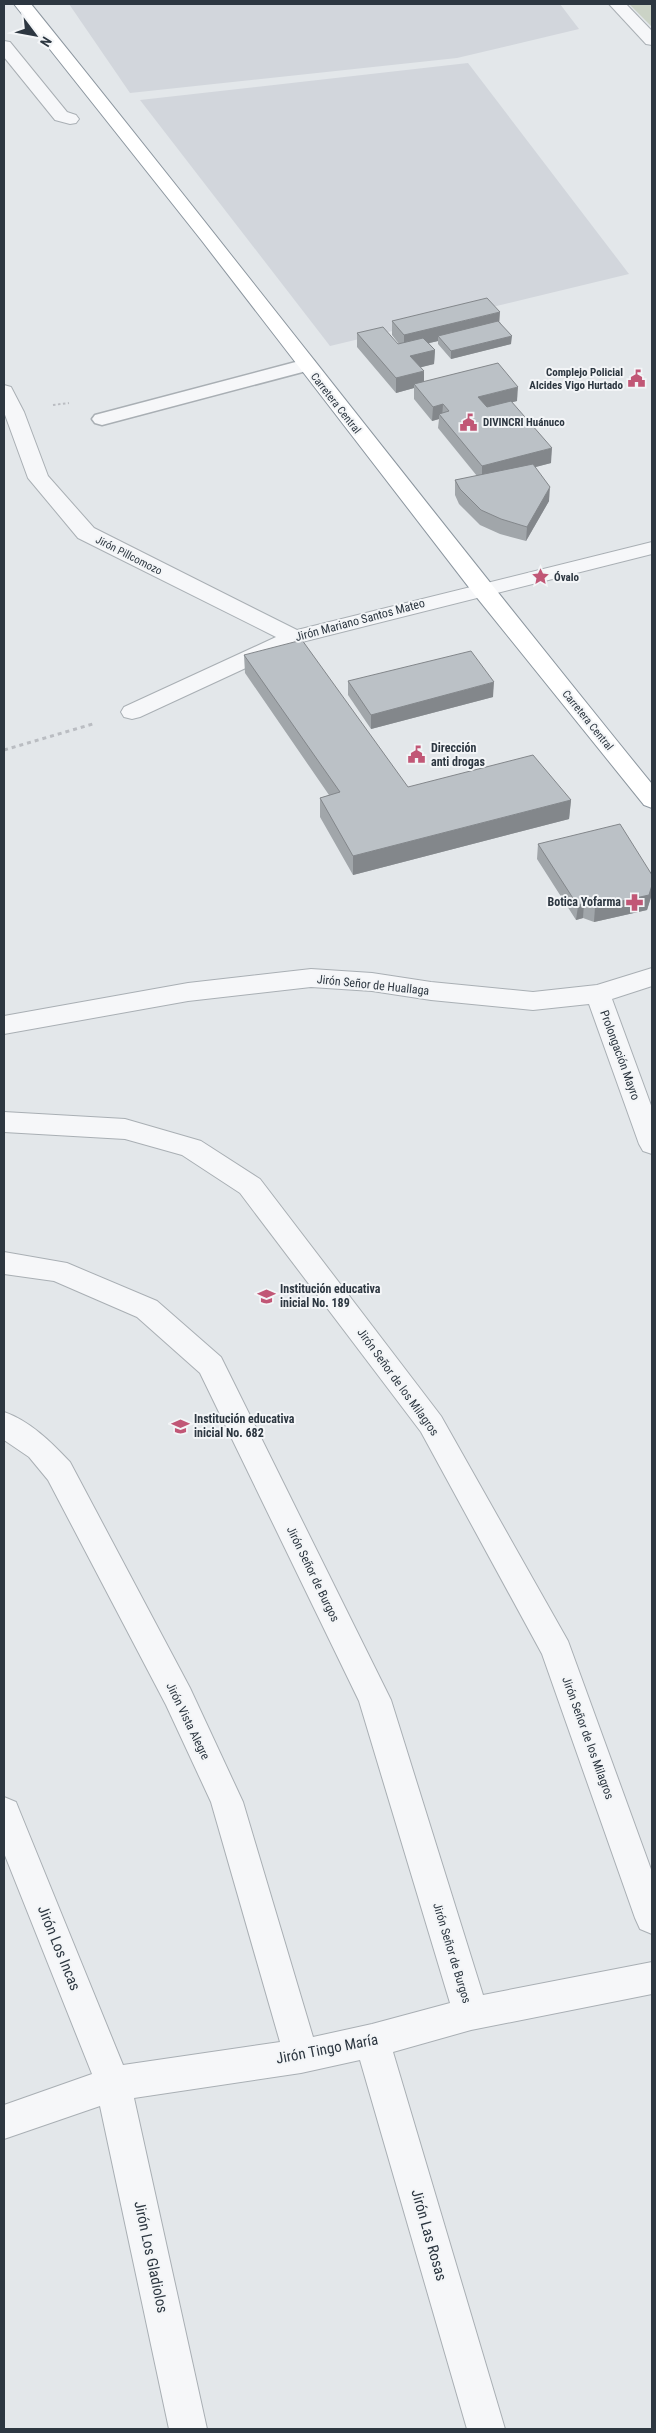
<svg xmlns="http://www.w3.org/2000/svg" width="656" height="2433" font-family="'Roboto Condensed',sans-serif">
	<rect width="100%" height="100%" fill="#e3e7ea"/>
	<g fill="#d2d6dc">
		<polygon points="69,4 560,4 579,29 457,58 130,93"/>
		<polygon points="468,63 629,274 330,346 140,100"/>
	</g>
	<polygon fill="#cbd3c6" points="629,4 652,4 652,27"/>
	<g fill="none" stroke-linecap="round" stroke-linejoin="round">
		<defs>
			<polygon id="service" points="307,359 314,361 316,365 314,369 102,425 95,423 92,419 95,415"/>
			<polygon id="pedestrian" points="4,41 10,42 67,112 76,115 79,119 76,123 70,124 55,120 4,57"/>
			<g id="minor">
				<polygon points="609,4 626,4 652,31 652,45 646,44"/>
				<polygon points="4,385 11,387 24,412 48,476 94,528 297,630 652,542 652,554 302,642 140,717 132,719 124,717 121,712 124,707 276,637 78,538 28,478 4,412"/>
				<polygon points="652,968 652,986 612,999 652,1108 652,1154 643,1151 639,1144 589,1004 533,1010 431,1000 372,991 311,987 188,1001 4,1034 4,1016 188,983 311,969 372,973 431,982 533,992 597,985"/>
				<polygon points="4,1112 125,1119 201,1141 260,1179 441,1416 568,1641 652,1872 652,1934 640,1929 635,1918 542,1654 421,1432 240,1193 182,1155 125,1139 4,1132"/>
				<path d="M 4,1252 L 67,1263 L 157,1301 L 221,1357 L 391,1700 L 483,1995 L 652,1962 L 652,1994 L 471,2030 L 393,2052 L 505,2429 L 467,2429 L 360,2060 L 301,2073 L 134,2098 L 207,2429 L 169,2429 L 100,2106 L 4,2139 L 4,2105 L 92,2074 L 4,1853 L 4,1797 L 16,1802 L 20,1812 L 123,2065 L 280,2042 L 211,1802 L 166,1705 L 48,1480 L 29,1457 L 4,1440 L 4,1412 C 30,1421 51,1442 70,1462 L 190,1688 L 243,1802 L 313,2037 L 372,2024 L 450,2003 L 359,1701 L 200,1373 L 137,1317 L 54,1281 L 4,1274 Z"/>
			</g>
			<path id="trunk" d="M 14,4 L 31,4 C 240,263 442,526 652,784 L 652,808 L 644,805 L 474,594 L 202,241 Z"/>
		</defs>
		<use href="#service" stroke="#a9afb4" stroke-width="3"/>
		<use href="#pedestrian" stroke="#a9afb4" stroke-width="2"/>
		<use href="#minor" stroke="#a9afb4" stroke-width="2"/>
		<use href="#trunk" stroke="#8c969f" stroke-width="2"/>
		<polyline stroke="#babdc2" stroke-width="2" stroke-dasharray="2.5 2.5" stroke-linecap="butt" points="53,405 69,403"/>
		<polyline stroke="#babdc2" stroke-width="3" stroke-dasharray="4 4" stroke-linecap="butt" points="4,750 96,723"/>
		<use href="#service" fill="#f6f7f9" fill-rule="evenodd"/>
		<use href="#pedestrian" fill="#f6f7f9" fill-rule="evenodd"/>
		<use href="#minor" fill="#f6f7f9" fill-rule="evenodd"/>
		<use href="#trunk" fill="#fff" fill-rule="evenodd"/>
	</g>
	<g fill="#a1a6aa">
		<polygon points="392,321 500,322 511,344 451,359 438,344 438,341 429,343 435,350 434,364 421,367 424,382 517,401 512,402 551,463 535,467 549,501 526,541 500,534 480,525 459,504 455,495 455,480 477,476 438,428 439,419 432,421 414,399 414,388 396,393 357,347 357,333 399,344 392,335"/>
		<polygon points="244,655 408,787 571,800 569,819 353,875 320,817 320,798 329,795 245,673"/>
		<polygon points="348,681 493,697 371,729 348,695"/>
		<polygon points="538,844 652,875 652,894 647,910 594,922 583,918 576,920 537,859"/>
	</g>
	<g fill="#83878b">
		<polygon points="500,312 499,326 438,336 438,341 404,349 404,335"/>
		<polygon points="512,336 511,344 451,359 451,351"/>
		<polygon points="435,350 434,364 410,370 410,356"/>
		<polygon points="424,371 424,386 414,384 414,388 396,393 396,378"/>
		<polygon points="518,387 517,401 478,411 478,397"/>
		<polygon points="443,404 442,418 439,414 439,419 432,421 433,407"/>
		<polygon points="552,448 551,463 482,481 482,466"/>
		<polygon points="550,487 549,501 526,541 527,527"/>
		<polygon points="494,682 493,697 371,729 371,715"/>
		<polygon points="571,800 569,819 353,875 353,856"/>
		<polygon points="652,885 652,894 647,910 594,922 595,907"/>
		<polygon points="584,903 583,918 576,920 578,906"/>
	</g>
	<g fill="#bbc1c6" stroke="#83878b">
		<polygon points="487,298 500,312 404,335 392,321"/>
		<polygon points="498,321 512,336 451,351 438,336"/>
		<polygon points="383,327 398,344 423,338 435,350 410,356 424,371 396,378 357,333"/>
		<polygon points="498,363 518,387 478,397 487,407 511,401 552,448 482,466 439,414 449,411 443,404 433,407 414,384"/>
		<polygon points="533,464 550,487 527,527 501,519 481,510 460,489 455,480"/>
		<polygon points="302,640 408,787 533,755 571,800 353,856 320,798 340,792 244,655"/>
		<polygon points="471,651 494,682 371,715 348,681"/>
		<polygon points="620,824 652,875 652,885 649,895 595,907 584,903 578,906 538,844"/>
	</g>
	<defs>
		<symbol id="civic-bare" viewBox="-9 -9 18 18"><path d="M-.6-6.5H3V-4.5H.6V-3L4-1V1h2V6H-6V1h2V-1L-.6-3ZM-1.2 2.5V6h2.4V2.5Z" fill="#c15776" stroke="#f3f5f7" stroke-width="2.5" paint-order="stroke"/></symbol>
		<symbol id="sight-bare" viewBox="-9 -9 18 18"><path d="M0-6L1.8-2.2L6-1.7L2.9 1.2L3.7 5.4L0 3.3L-3.7 5.4L-2.9 1.2L-6-1.7L-1.8-2.2Z" fill="#c15776" stroke="#f3f5f7" stroke-width="2.5" paint-order="stroke"/></symbol>
		<symbol id="pharmacy-bare" viewBox="-9 -9 18 18"><path d="M-2-6h4v4h4v4h-4v4h-4v-4h-4v-4h4Z" fill="#c15776" stroke="#f3f5f7" stroke-width="2.5" paint-order="stroke"/></symbol>
		<symbol id="school-bare" viewBox="-9 -9 18 18"><path d="M0-5L7-2L0 1L-7-2ZM-4 1L0 2.5L4 1V4Q0 6-4 4Z" fill="#c15776" stroke="#f3f5f7" stroke-width="2.5" paint-order="stroke"/></symbol>
	</defs>
	<g fill-rule="evenodd">
		<use href="#civic-bare" x="624" y="366" width="25" height="25"/>
		<use href="#civic-bare" x="456" y="410" width="25" height="25"/>
		<use href="#sight-bare" x="528" y="564" width="25" height="25"/>
		<use href="#civic-bare" x="404" y="742" width="25" height="25"/>
		<use href="#pharmacy-bare" x="622" y="890" width="25" height="25"/>
		<use href="#school-bare" x="254" y="1284" width="25" height="25"/>
		<use href="#school-bare" x="168" y="1414" width="25" height="25"/>
	</g>
	<g text-anchor="middle" stroke-width="4" stroke-linejoin="round" paint-order="stroke">
		<g font-size="11" font-weight="bold" fill="#2d3741" stroke="#f3f5f7" text-anchor="start">
			<text x="623" y="376" text-anchor="end">Complejo Policial<tspan x="623" dy="13">Alcides Vigo Hurtado</tspan></text>
			<text x="483" y="426">DIVINCRI Huánuco</text>
			<text x="554" y="581">Óvalo</text>
		</g>
		<g font-size="11" fill="#2d3741" stroke="#f3f5f7">
			<text transform="translate(336 403) rotate(52)" y="4">Carretera Central</text>
			<text transform="translate(129 555) rotate(27)" y="4">Jirón Pillcomozo</text>
			<text transform="translate(588 720) rotate(51)" y="4">Carretera Central</text>
		</g>
		<g font-size="12" fill="#2d3741" stroke="#f3f5f7">
			<text transform="translate(360 620) rotate(-15)" y="4">Jirón Mariano Santos Mateo</text>
			<text transform="translate(373 985) rotate(6)" y="4">Jirón Señor de Huallaga</text>
			<text transform="translate(620 1055) rotate(70)" y="4">Prolongación Mayro</text>
			<text transform="translate(398 1382) rotate(54)" y="4">Jirón Señor de los Milagros</text>
			<text transform="translate(313 1574) rotate(64)" y="4">Jirón Señor de Burgos</text>
			<text transform="translate(188 1721) rotate(64)" y="4">Jirón Vista Alegre</text>
			<text transform="translate(588 1738) rotate(70)" y="4">Jirón Señor de los Milagros</text>
			<text transform="translate(452 1953) rotate(73)" y="4">Jirón Señor de Burgos</text>
		</g>
		<g font-size="12" font-weight="bold" fill="#2d3741" stroke="#f3f5f7" text-anchor="start">
			<text x="431" y="752">Dirección<tspan x="431" dy="14">anti drogas</tspan></text>
			<text x="621" y="906" text-anchor="end">Botica Yofarma</text>
			<text x="280" y="1293">Institución educativa<tspan x="280" dy="14">inicial No. 189</tspan></text>
			<text x="194" y="1423">Institución educativa<tspan x="194" dy="14">inicial No. 682</tspan></text>
		</g>
		<g font-size="15" fill="#2d3741" stroke="#f3f5f7">
			<text transform="translate(59 1948) rotate(68)" y="5">Jirón Los Incas</text>
			<text transform="translate(327 2049) rotate(-11)" y="5">Jirón Tingo María</text>
			<text transform="translate(429 2235) rotate(74)" y="5">Jirón Las Rosas</text>
			<text transform="translate(151 2257) rotate(78)" y="5">Jirón Los Gladiolos</text>
		</g>
	</g>
	<rect width="656" height="2433" fill="none" stroke="#2d3741" stroke-width="10"/>
	<g transform="translate(35 35) rotate(122)" stroke="#f3f5f7" stroke-width="4" paint-order="stroke">
	<path d="M0-4L9 19L0 12L-9 19Z" fill="#2d3741"/>
	<text y="-8" font-size="14" font-weight="bold" text-anchor="middle" fill="#2d3741">N</text>
	</g>
</svg>
